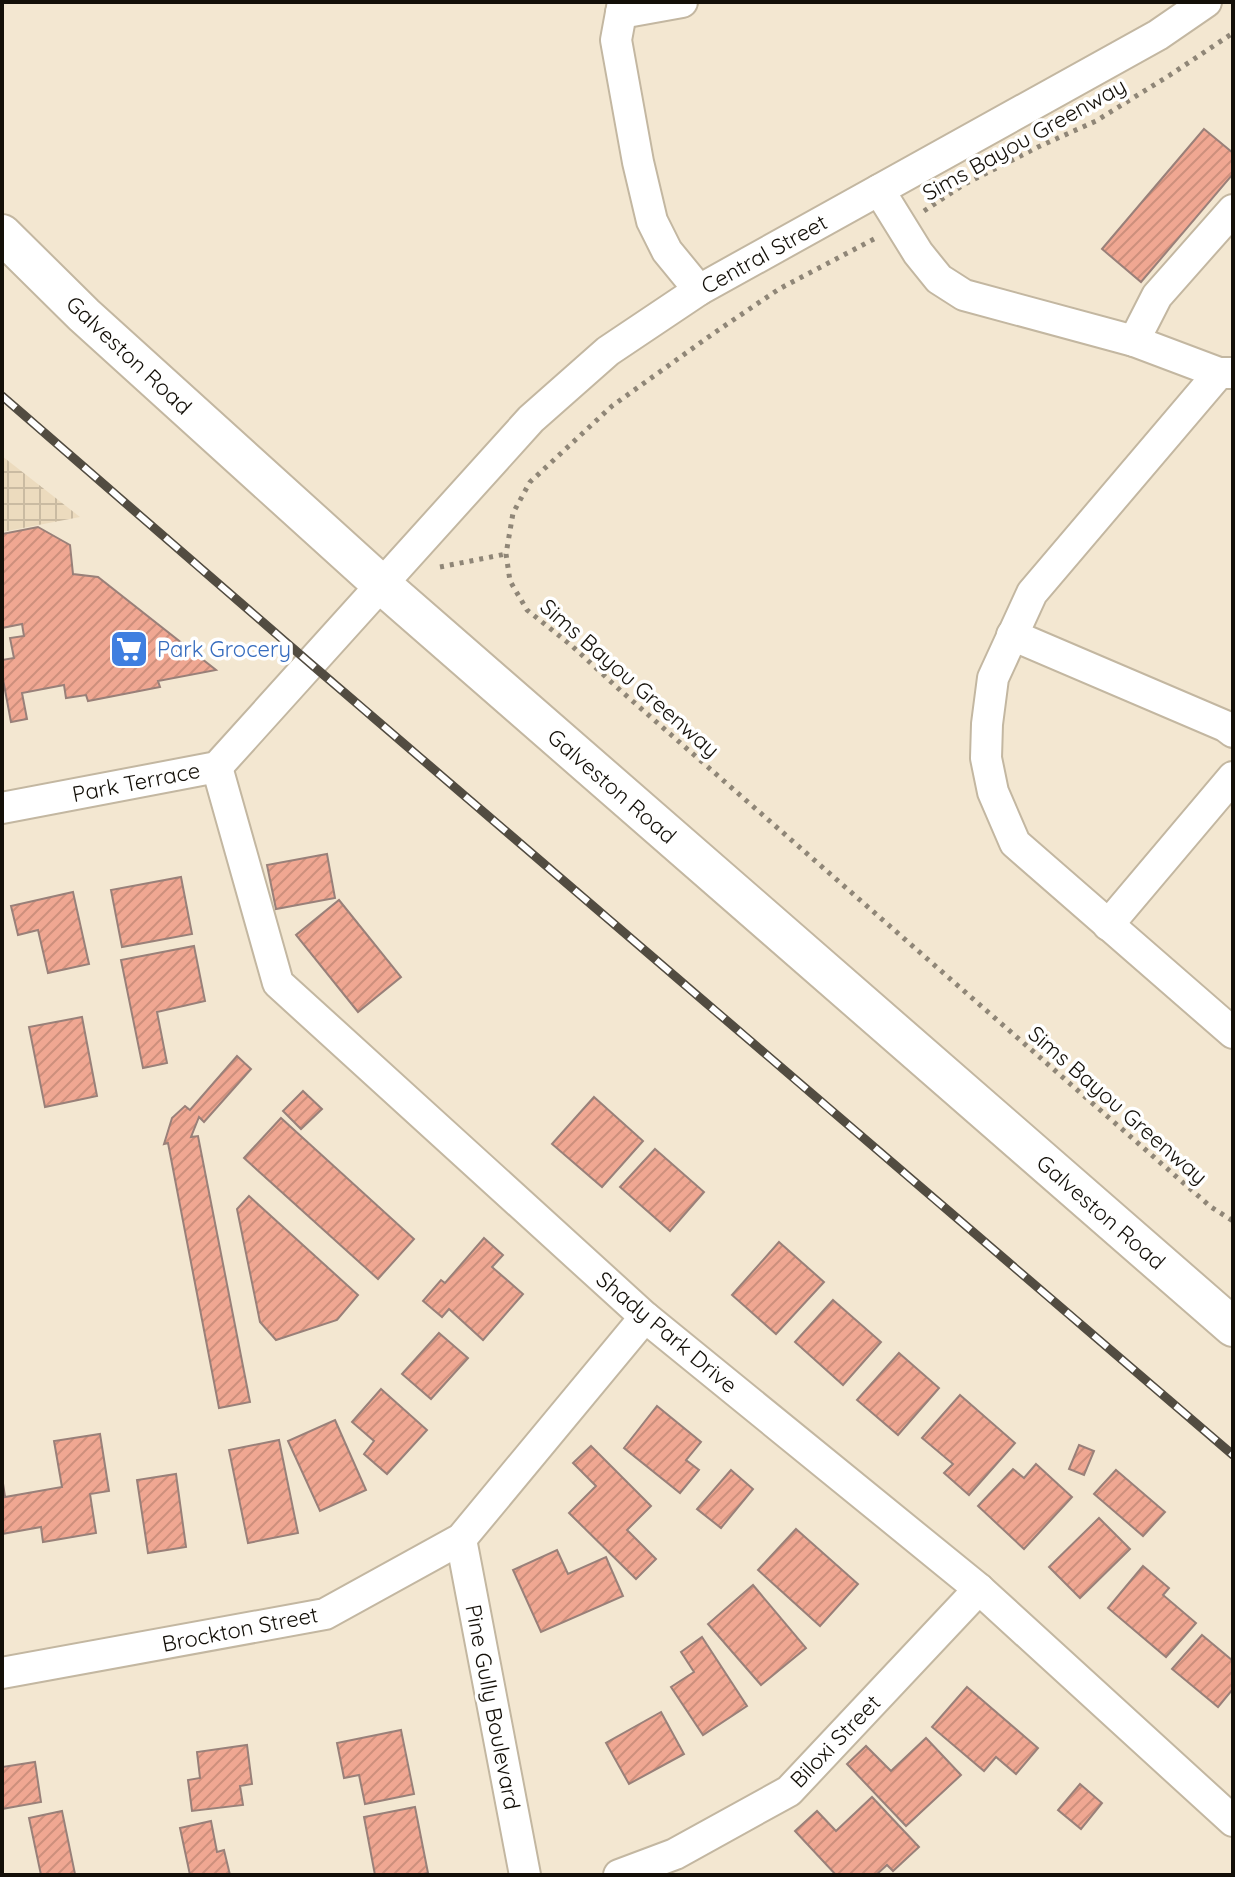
<svg xmlns="http://www.w3.org/2000/svg" width="1235" height="1877" font-family="Quicksand,sans-serif">
	<defs>
		<pattern id="industrial-grid" width="8" height="8" patternUnits="userSpaceOnUse" patternTransform="scale(2)"><rect width="8" height="8" fill="#ecdbbe"/><path d="M0 4h8M4 0v8" fill="none" stroke="#cabba2"/></pattern>
		<pattern id="building-hatch" width="6" height="6" patternUnits="userSpaceOnUse" patternTransform="scale(2)"><rect width="6" height="6" fill="#f0a792"/><path d="M-1 1l2-2M0 6l6-6M5 7l2-2" fill="none" stroke="#cd8f7c"/></pattern>
	</defs>
	<rect width="100%" height="100%" fill="#f3e7d1"/>
	<polygon fill="url(#industrial-grid)" points="2,456 80,517 2,532"/>
	<g fill="url(#building-hatch)" stroke="#998079" stroke-width="2">
		<polygon points="1204,129 1233,153 1233,174 1141,282 1102,249"/>
		<polygon points="38,527 70,545 73,574 98,577 216,670 158,681 160,687 88,701 86,695 66,698 64,685 22,693 27,719 11,722 2,674 2,660 14,658 10,638 24,636 22,624 2,628 2,534"/>
		<polygon points="327,854 335,898 276,909 267,865"/>
		<polygon points="181,877 192,934 122,947 111,890"/>
		<polygon points="73,892 89,964 48,973 38,930 18,935 11,906"/>
		<polygon points="339,900 401,977 358,1012 296,935"/>
		<polygon points="194,946 205,1001 157,1012 167,1063 143,1068 121,960"/>
		<polygon points="82,1017 97,1096 45,1107 29,1027"/>
		<polygon points="237,1056 251,1069 204,1122 199,1117 191,1137 198,1136 250,1402 219,1408 168,1143 164,1144 172,1118 185,1106 190,1110"/>
		<polygon points="303,1091 322,1109 301,1129 283,1111"/>
		<polygon points="594,1097 643,1141 602,1187 552,1144"/>
		<polygon points="281,1118 414,1239 378,1279 244,1158"/>
		<polygon points="655,1149 704,1192 670,1231 620,1187"/>
		<polygon points="249,1196 358,1295 337,1320 276,1340 260,1322 237,1209"/>
		<polygon points="484,1238 503,1255 492,1267 523,1294 483,1340 449,1309 442,1317 423,1301 441,1280 445,1283"/>
		<polygon points="779,1242 824,1282 776,1334 732,1295"/>
		<polygon points="833,1300 881,1342 843,1385 795,1342"/>
		<polygon points="439,1333 468,1358 431,1399 402,1374"/>
		<polygon points="899,1353 939,1388 898,1435 857,1400"/>
		<polygon points="381,1389 427,1430 387,1474 364,1454 374,1441 352,1422"/>
		<polygon points="960,1395 1015,1443 969,1495 944,1473 953,1464 922,1438"/>
		<polygon points="657,1406 701,1442 686,1460 699,1470 680,1493 624,1448"/>
		<polygon points="335,1420 366,1490 320,1511 288,1441"/>
		<polygon points="100,1434 109,1491 90,1494 96,1533 43,1542 41,1527 2,1534 2,1477 5,1497 62,1487 54,1441"/>
		<polygon points="279,1440 298,1533 248,1543 229,1450"/>
		<polygon points="1079,1445 1094,1451 1084,1475 1069,1469"/>
		<polygon points="591,1446 651,1506 627,1530 656,1559 636,1579 569,1513 596,1486 573,1463"/>
		<polygon points="1036,1464 1072,1497 1024,1549 978,1506 1013,1469 1024,1478"/>
		<polygon points="731,1470 753,1489 721,1528 697,1509"/>
		<polygon points="1116,1470 1165,1512 1143,1536 1094,1494"/>
		<polygon points="176,1474 186,1547 148,1553 137,1480"/>
		<polygon points="1099,1518 1130,1549 1080,1598 1049,1567"/>
		<polygon points="796,1529 858,1584 820,1626 758,1570"/>
		<polygon points="557,1550 568,1574 606,1557 623,1596 541,1632 513,1570"/>
		<polygon points="1143,1566 1169,1588 1163,1595 1196,1623 1166,1657 1108,1608"/>
		<polygon points="753,1585 806,1648 761,1685 708,1624"/>
		<polygon points="1202,1635 1233,1661 1233,1689 1218,1707 1172,1669"/>
		<polygon points="702,1637 747,1706 703,1735 671,1687 694,1672 681,1652"/>
		<polygon points="967,1687 1038,1748 1016,1774 996,1757 984,1771 932,1727"/>
		<polygon points="661,1712 684,1754 629,1784 606,1743"/>
		<polygon points="401,1730 414,1794 365,1804 359,1775 344,1778 337,1743"/>
		<polygon points="926,1738 961,1775 906,1826 847,1764 866,1746 891,1771"/>
		<polygon points="247,1745 252,1784 240,1786 243,1805 192,1811 188,1780 200,1778 197,1752"/>
		<polygon points="35,1762 41,1802 2,1809 2,1767"/>
		<polygon points="1080,1784 1102,1803 1081,1829 1058,1810"/>
		<polygon points="872,1797 919,1847 893,1871 887,1865 876,1875 836,1875 795,1831 817,1811 836,1831"/>
		<polygon points="415,1807 428,1873 419,1875 375,1875 364,1817"/>
		<polygon points="62,1811 75,1874 41,1875 29,1818"/>
		<polygon points="211,1821 217,1852 224,1850 230,1875 190,1875 180,1828"/>
	</g>
	<g fill="none" stroke-linecap="round" stroke-linejoin="round">
		<defs>
			<g id="minor">
				<polyline points="623,2 616,40 638,162 652,221 667,251 699,290"/>
				<polyline points="621,13 682,2"/>
				<polyline points="879,190 918,253 939,279 964,295 1134,341 1157,296 1233,210"/>
				<polyline points="1134,341 1219,373 1233,373"/>
				<polyline points="1219,373 1032,593 993,678 987,724 986,758 993,792 1015,843 1233,1033"/>
				<polyline points="1012,635 1225,726 1233,732"/>
				<polyline points="217,767 278,983 645,1317 979,1589 1233,1821"/>
				<polyline points="2,808 217,767 531,419 608,351 699,290 1158,35 1206,2"/>
				<polyline points="1108,925 1233,777"/>
				<polyline points="461,1539 525,1875"/>
				<polyline points="2,1673 325,1614 461,1539 645,1317"/>
				<polyline points="619,1875 675,1854 789,1791 979,1589"/>
			</g>
			<polyline id="major" points="2,234 84,315 382,585 1233,1327"/>
		</defs>
		<use href="#minor" stroke="#c3b7a1" stroke-width="34"/>
		<use href="#major" stroke="#c3b7a1" stroke-width="42"/>
		<g stroke="#8f8677" stroke-width="5" stroke-dasharray="4 6" stroke-linecap="butt">
			<polyline points="924,211 963,185 1038,147 1096,121 1170,75 1233,33"/>
			<polyline points="874,239 779,289 714,333 612,406 530,482 513,513 506,554 510,581 527,610 572,646 621,691 1211,1207 1233,1221"/>
			<polyline points="440,567 506,554"/>
		</g>
		<use href="#minor" stroke="#fff" stroke-width="30"/>
		<use href="#major" stroke="#fff" stroke-width="38"/>
		<defs>
			<polyline id="rail" points="2,396 311,664 1233,1455"/>
		</defs>
		<use href="#rail" stroke="#524c41" stroke-width="9"/>
		<use href="#rail" stroke="#fff" stroke-width="6" stroke-dasharray="18" stroke-linecap="butt"/>
	</g>
	<defs>
		<symbol id="supermarket-square" viewBox="-11 -11 22 22"><rect x="-9" y="-9" width="18" height="18" rx="4" fill="#3f7fe0" stroke="#fff"/><path d="M-6-5.5h2.5l.6 2H6L4.5 2H-2.5L-4.4-4H-6ZM-1.5 3.2a1.3 1.3 0 1 0 .1 0ZM3 3.2a1.3 1.3 0 1 0 .1 0Z" fill="#fff"/></symbol>
	</defs>
	<g fill-rule="evenodd">
		<use href="#supermarket-square" x="107" y="627" width="44" height="44"/>
	</g>
	<g text-anchor="middle" stroke-width="7" stroke-linejoin="round" paint-order="stroke">
		<g font-size="22" fill="#130f08" stroke="#fff">
			<text transform="translate(1024 139) rotate(-29)" y="8">Sims Bayou Greenway</text>
			<text transform="translate(764 254) rotate(-29)" y="8">Central Street</text>
			<text transform="translate(129 355) rotate(43)" y="8">Galveston Road</text>
			<text transform="translate(630 678) rotate(41)" y="8">Sims Bayou Greenway</text>
			<text transform="translate(136 782) rotate(-11)" y="8">Park Terrace</text>
			<text transform="translate(612 786) rotate(41)" y="8">Galveston Road</text>
			<text transform="translate(1118 1105) rotate(41)" y="8">Sims Bayou Greenway</text>
			<text transform="translate(1101 1212) rotate(41)" y="8">Galveston Road</text>
			<text transform="translate(667 1332) rotate(40)" y="8">Shady Park Drive</text>
			<text transform="translate(240 1629) rotate(-11)" y="8">Brockton Street</text>
			<text transform="translate(493 1707) rotate(79)" y="8">Pine Gully Boulevard</text>
			<text transform="translate(835 1741) rotate(-46)" y="8">Biloxi Street</text>
		</g>
		<g font-size="22" fill="#366cbe" stroke="#fff" text-anchor="start">
			<text x="157" y="657">Park Grocery</text>
		</g>
	</g>
	<rect width="1235" height="1877" fill="none" stroke="#130f08" stroke-width="8"/>
</svg>
